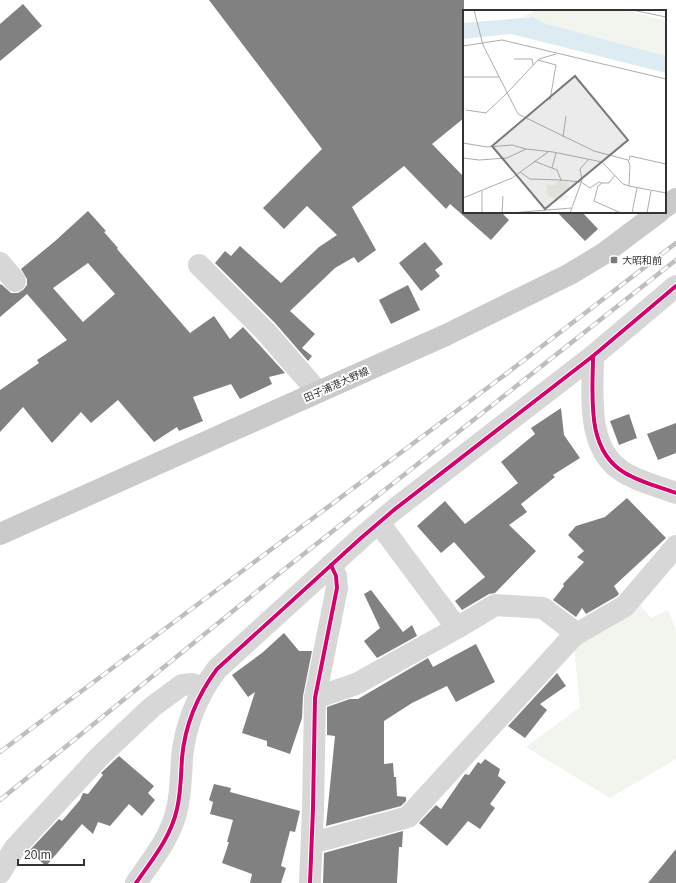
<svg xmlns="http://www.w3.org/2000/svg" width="676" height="883" font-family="Arial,'Noto Sans JP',sans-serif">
	<rect width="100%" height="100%" fill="#fff"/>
	<polygon fill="#f1f5ed" points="636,600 651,618 668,610 676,630 676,759 610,798 526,747 580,707 573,636"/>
	<g fill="#818181" fill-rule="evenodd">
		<polygon points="209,0 464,0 464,118 432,144 464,177 464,212 501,212 509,220 491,240 450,204 446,209 404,166 352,207 376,250 358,263 354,257 335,268 290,311 315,334 302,348 312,356 308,361 275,323 215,263 225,251 231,256 240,246 281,283 319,247 337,235 307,206 284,229 263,208 322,149"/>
		<polygon points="23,4 42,26 0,61 0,24"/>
		<path d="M 88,211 L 106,231 L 104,232 L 118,248 L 117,249 L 190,333 L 214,316 L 230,339 L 243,327 L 285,373 L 269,377 L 272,384 L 240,399 L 231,384 L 193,397 L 203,421 L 179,431 L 177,427 L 154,442 L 118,400 L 91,423 L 81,412 L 52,443 L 23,407 L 0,432 L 0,390 L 39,363 L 37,360 L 67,340 L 27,294 L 0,317 L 0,285 L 1,284 L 11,293 L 18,293 L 23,290 L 27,285 L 27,279 L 21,269 L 54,242 ZM 88,263 L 115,294 L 83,322 L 53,288 Z"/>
		<polygon points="557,212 582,212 598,229 585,241"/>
		<polygon points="425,242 443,264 435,270 440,276 421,291 399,263"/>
		<polygon points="408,285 420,310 391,324 379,300"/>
		<polygon points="561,408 564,435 580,458 553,475 555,477 521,504 527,512 509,525 536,551 495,593 489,594 462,610 455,601 485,577 454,542 441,553 417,526 445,501 465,524 518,483 501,462 535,434 531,428"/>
		<polygon points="629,414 637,438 619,445 610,421"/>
		<polygon points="676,423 676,453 658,460 647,434"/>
		<polygon points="627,498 666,538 614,586 619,594 617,596 586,614 582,608 576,617 553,600 564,586 563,584 584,562 577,557 584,551 568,535 576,526 605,517"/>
		<polygon points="371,590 403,632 412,625 417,636 377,658 364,641 380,628 364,594"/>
		<polygon points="284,633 299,651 312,651 303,696 302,718 290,754 267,746 267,741 242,733 255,692 248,697 232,675 262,653"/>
		<polygon points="476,644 495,682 456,702 447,686 412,703 384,721 384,764 393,763 394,777 396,777 397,796 406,797 406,801 401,806 326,826 335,736 327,735 327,707 350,699 358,699 428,658 433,667"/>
		<polygon points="557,673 566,686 540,704 547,710 525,738 508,726"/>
		<polygon points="119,756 154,786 148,793 155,800 142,816 129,804 110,826 98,822 93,834 82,824 46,866 29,851 59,819 62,821 80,800 83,793 88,794 103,775 101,773"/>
		<polygon points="485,759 500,769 498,776 506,782 490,804 495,808 480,829 468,821 447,846 419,823 436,805 441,809 465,774 469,775 478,762 481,764"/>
		<polygon points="214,784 231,788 230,792 300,811 295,832 290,831 281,866 286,868 281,883 250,883 252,874 222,863 229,842 227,842 233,820 210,814 213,802 209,800"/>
		<polygon points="403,831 402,847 399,847 397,883 323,883 324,853"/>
		<polygon points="676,849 676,883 648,883"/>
	</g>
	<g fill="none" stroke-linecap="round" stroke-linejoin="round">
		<g stroke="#d7d7d7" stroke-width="22">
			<polyline points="0,263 15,281"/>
			<polyline points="199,265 266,332 318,392"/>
			<path d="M 593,356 C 593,395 585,450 625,473 C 640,482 660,487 676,493"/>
			<polyline points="379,523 457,628"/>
			<polyline points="573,636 625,606 676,546"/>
			<polyline points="312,843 408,817 576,633 543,608 495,605 457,628 356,684 315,698"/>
			<polyline points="0,873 14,849 100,756 152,707 182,685 192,684 203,687"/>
			<path d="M 136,883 C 152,860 171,837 177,809 C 181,792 181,775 182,758 C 185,724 197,696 217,669 L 361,538 L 395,509 L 593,356 L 676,286"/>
			<polyline points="310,883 313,809 315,698 337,588 336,576 331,565"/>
		</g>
		<g stroke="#cacaca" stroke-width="22">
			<polyline points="665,207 676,199"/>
			<polyline points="0,534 446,335 570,274 603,254 659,212"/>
		</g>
		<defs>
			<g id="rail">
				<polyline points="0,752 502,377 676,243"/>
				<polyline points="0,800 286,568 676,260"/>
			</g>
		</defs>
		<use href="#rail" stroke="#bebebe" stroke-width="4.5"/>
		<use href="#rail" stroke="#fff" stroke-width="3" stroke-dasharray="9" stroke-linecap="butt"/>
		<defs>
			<g id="cycleway">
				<path d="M 593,356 C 593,395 585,450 625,473 C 640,482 660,487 676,493"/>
				<path d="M 136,883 C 152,860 171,837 177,809 C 181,792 181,775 182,758 C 185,724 197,696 217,669 L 361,538 L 395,509 L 593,356 L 676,286"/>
				<polyline points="310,883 313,809 315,698 337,588 336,576 331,565"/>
			</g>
		</defs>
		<use href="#cycleway" stroke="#fff" stroke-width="6"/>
		<use href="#cycleway" stroke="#d6006c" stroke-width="4"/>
	</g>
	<rect fill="#7a7a7a" stroke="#fff" stroke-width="1.5" x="610" y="256" width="8" height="8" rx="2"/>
	<g text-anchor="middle" stroke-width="4" stroke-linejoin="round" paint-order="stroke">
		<g font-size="10" fill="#333" stroke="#fff" text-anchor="start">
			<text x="622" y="264">大昭和前</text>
		</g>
		<g font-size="10" fill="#333" stroke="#fff">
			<text transform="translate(336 384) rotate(-24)" y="4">田子浦港大野線</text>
		</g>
	</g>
	<g transform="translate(463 10)">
		<rect width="203" height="203" fill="#fff"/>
		<path d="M 74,0 L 163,0 L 203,11 L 203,46 L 81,13 L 70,7 L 59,7 ZM 97,170 L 105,173 L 107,177 L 103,184 L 106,188 L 100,191 L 85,186 L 83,174 L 91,176 Z" fill="#f1f5ed"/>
		<path d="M 70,7 L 81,13 L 203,46 L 203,63 L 48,24 L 0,29 L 0,13 Z" fill="#ddebf3"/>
		<path fill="none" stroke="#adadad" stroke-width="1" d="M 11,0 L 20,35 L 55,104 L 131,141 L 165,150 L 167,156 L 166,176 L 203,183M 169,0 L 203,7M 0,36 L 39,30 L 203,69M 51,49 L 69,49 L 70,55M 75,50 L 93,55 L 87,90M 0,67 L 36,67M 44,83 L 76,49 L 93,44M 3,100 L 23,103 L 44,83M 100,127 L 103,106M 0,133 L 24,137 L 49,135 L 63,139M 0,148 L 16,150 L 44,148 L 63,139 L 90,142 L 139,152 L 160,174 L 166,176M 166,150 L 167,146 L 203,154M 89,158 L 93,143M 57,162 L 67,169 L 98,170 L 94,160 L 71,151M 97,170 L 118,172 L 127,178 L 136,172 L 139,173 L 135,176 L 131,191 L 158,203M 139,173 L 146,173 L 152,165M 19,181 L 19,203M 0,188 L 49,168 L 85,142M 39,203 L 40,186M 48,203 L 108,198M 107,203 L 119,170 L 117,159 L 125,150M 169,203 L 174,178M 184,203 L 188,181"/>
		<path fill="#7a7a7a" fill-opacity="0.15" stroke="#7a7a7a" stroke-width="2" d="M 112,66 L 165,130 L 82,199 L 29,136 Z"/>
		<rect width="203" height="203" fill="none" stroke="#333" stroke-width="2"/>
	</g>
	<path d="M18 859v6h66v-6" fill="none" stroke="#333333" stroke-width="2"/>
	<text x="24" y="859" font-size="12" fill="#333333" stroke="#ffffff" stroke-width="3" paint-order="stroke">20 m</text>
</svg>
